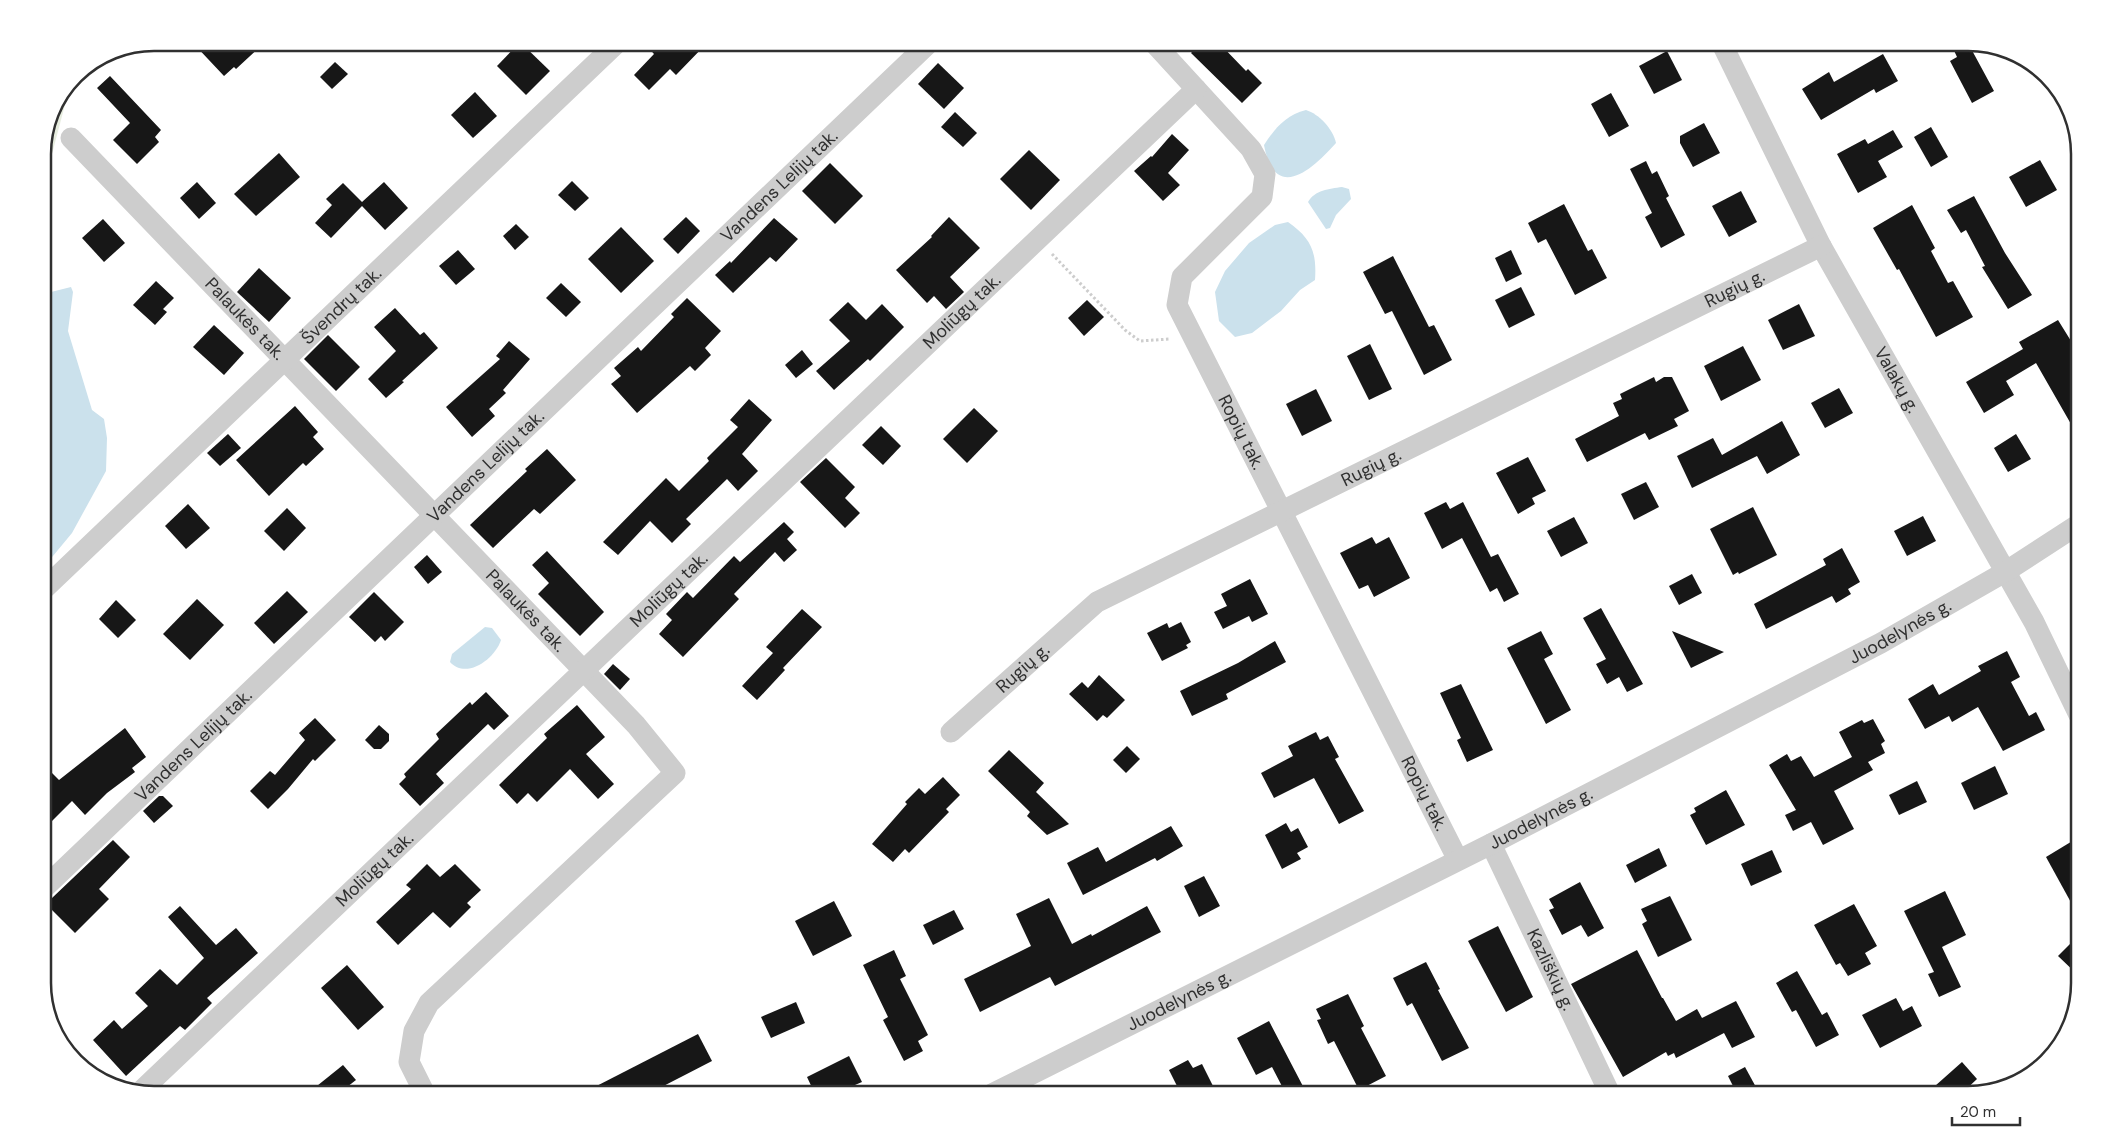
<svg xmlns="http://www.w3.org/2000/svg" width="2122" height="1137" font-family="'DM Sans',sans-serif">
	<rect width="100%" height="100%" fill="#fff"/>
	<polygon fill="#e7eddf" points="71,82 43,188 43,148 54,105"/>
	<g fill="#cbe1ec">
		<path d="M 1306,110 C 1319,114 1333,129 1336,143 C 1312,170 1275,203 1264,145 C 1275,128 1286,115 1306,110 Z"/>
		<path d="M 1342,187 L 1349,189 L 1351,199 L 1336,215 L 1330,228 L 1326,229 L 1308,202 C 1315,190 1329,189 1342,187 Z"/>
		<path d="M 1288,222 C 1311,238 1317,252 1315,280 L 1300,290 L 1281,311 L 1252,333 L 1235,337 L 1219,321 L 1215,292 L 1225,271 L 1249,243 L 1275,225 Z"/>
		<polygon points="71,287 73,292 68,331 92,410 104,419 107,438 106,471 72,533 43,568 43,290 51,292"/>
		<path d="M 485,627 L 492,628 L 501,640 C 495,659 466,680 450,662 L 452,654 Z"/>
	</g>
	<g fill="none" stroke-linecap="round" stroke-linejoin="round">
		<polyline stroke="#cbe1ec" stroke-width="7" points="51,117 55,105"/>
	</g>
	<g fill="#171717">
		<polygon points="192,42 265,42 236,69 234,67 224,76"/>
		<polygon points="520,42 550,71 526,95 497,66"/>
		<polygon points="643,42 708,42 676,75 670,69 649,90 634,75 654,54"/>
		<polygon points="1201,42 1218,42 1246,71 1248,69 1262,83 1242,103 1191,53"/>
		<polygon points="1950,42 1968,43 1994,91 1972,103 1950,61 1957,57"/>
		<polygon points="1667,51 1682,80 1654,94 1639,66"/>
		<polygon points="1883,54 1898,81 1876,93 1874,89 1821,120 1802,89 1829,72 1834,82"/>
		<polygon points="335,62 348,74 332,89 320,77"/>
		<polygon points="938,63 964,88 944,109 918,84"/>
		<polygon points="110,76 161,130 155,137 159,142 137,164 113,140 130,123 97,88"/>
		<polygon points="475,92 497,116 473,138 451,115"/>
		<polygon points="1611,93 1629,126 1609,137 1591,104"/>
		<polygon points="955,112 977,133 963,147 941,127"/>
		<polygon points="1704,123 1720,153 1693,167 1680,143 1680,136"/>
		<polygon points="1931,127 1948,157 1931,167 1914,137"/>
		<polygon points="1893,130 1903,147 1878,161 1887,177 1858,193 1837,154 1865,139 1868,144"/>
		<polygon points="1172,134 1189,150 1168,173 1180,185 1163,201 1134,171 1151,156 1152,157"/>
		<polygon points="1029,150 1060,180 1031,210 1000,179"/>
		<polygon points="279,153 300,177 256,216 234,194"/>
		<polygon points="2040,160 2057,190 2026,207 2009,177"/>
		<polygon points="1646,161 1652,174 1657,171 1669,196 1666,198 1685,235 1661,248 1645,217 1652,213 1630,169"/>
		<polygon points="830,163 863,196 835,224 802,191"/>
		<polygon points="572,181 589,198 575,211 558,195"/>
		<polygon points="197,182 216,203 199,219 180,198"/>
		<polygon points="384,182 408,208 385,230 362,206 331,238 315,223 332,205 326,199 343,183 362,202"/>
		<polygon points="1741,191 1757,222 1729,237 1712,206"/>
		<polygon points="1974,196 2005,253 2032,295 2008,309 1982,267 1985,266 1966,230 1961,233 1947,210"/>
		<polygon points="1564,204 1588,251 1592,249 1607,278 1575,295 1546,239 1538,243 1528,223"/>
		<polygon points="1912,205 1935,248 1931,251 1948,283 1953,281 1973,317 1936,337 1899,269 1897,270 1873,228"/>
		<polygon points="686,217 700,231 678,254 663,239"/>
		<polygon points="949,217 980,248 950,277 964,292 946,309 934,296 927,303 896,270 932,237 931,236"/>
		<polygon points="774,218 798,239 776,262 770,257 733,293 715,275 730,261 731,263"/>
		<polygon points="103,219 125,243 104,262 82,238"/>
		<polygon points="516,224 529,237 515,250 503,236"/>
		<polygon points="621,227 654,261 621,293 588,259"/>
		<polygon points="458,250 475,269 456,285 439,266"/>
		<polygon points="1511,250 1522,274 1506,282 1495,258"/>
		<polygon points="1393,256 1429,327 1434,325 1452,360 1424,375 1392,311 1385,314 1363,272"/>
		<polygon points="259,268 291,298 269,322 237,292"/>
		<polygon points="156,281 174,298 163,309 167,312 155,325 133,305"/>
		<polygon points="561,283 581,302 566,317 546,298"/>
		<polygon points="1521,287 1535,315 1509,328 1495,300"/>
		<polygon points="687,298 721,331 705,348 711,355 695,371 690,366 637,413 611,384 621,376 614,368 638,347 641,351 674,317 671,314"/>
		<polygon points="1087,300 1104,317 1084,336 1068,318"/>
		<polygon points="848,302 866,320 882,304 904,327 870,361 868,359 834,390 816,371 850,341 829,320"/>
		<polygon points="1799,304 1815,336 1783,350 1768,320"/>
		<polygon points="395,308 420,335 424,332 438,348 402,381 404,382 386,398 368,379 396,351 374,327"/>
		<polygon points="2058,320 2071,341 2079,336 2079,438 2036,363 2006,381 2014,395 1984,413 1966,382 2023,349 2019,342"/>
		<polygon points="214,325 244,353 224,375 193,347"/>
		<polygon points="328,335 360,367 336,391 304,359"/>
		<polygon points="509,341 530,359 503,390 506,393 489,409 495,416 472,437 446,407 500,359 496,356"/>
		<polygon points="1370,344 1392,389 1369,400 1347,356"/>
		<polygon points="1743,346 1761,380 1721,401 1704,366"/>
		<polygon points="802,350 813,364 796,378 785,365"/>
		<polygon points="1654,377 1656,382 1664,377 1672,377 1689,411 1674,419 1678,426 1649,440 1645,433 1587,462 1575,439 1619,416 1613,403 1622,399 1620,394"/>
		<polygon points="1839,388 1853,413 1825,428 1811,403"/>
		<polygon points="1316,389 1332,421 1302,436 1286,404"/>
		<polygon points="749,399 772,420 742,454 758,471 738,491 727,479 686,519 691,524 672,543 650,521 618,555 603,542 666,478 679,491 709,461 707,458 738,427 730,420"/>
		<polygon points="295,406 318,432 313,437 324,449 306,466 303,463 269,496 236,460"/>
		<polygon points="974,408 998,431 967,463 943,439"/>
		<polygon points="1782,421 1800,455 1767,474 1757,456 1692,488 1677,456 1713,438 1722,455"/>
		<polygon points="881,426 901,446 883,465 862,445"/>
		<polygon points="228,434 241,448 220,466 207,453"/>
		<polygon points="2016,434 2031,459 2008,472 1994,448"/>
		<polygon points="547,449 576,480 540,514 534,509 493,548 470,525 527,471 525,469"/>
		<polygon points="1528,457 1546,491 1532,498 1535,504 1518,514 1496,473"/>
		<polygon points="826,458 855,487 845,498 860,513 845,528 800,482"/>
		<polygon points="1646,482 1659,507 1634,520 1621,494"/>
		<polygon points="1446,502 1450,509 1463,502 1491,557 1498,554 1519,594 1504,602 1497,588 1490,592 1462,538 1442,549 1424,513"/>
		<polygon points="188,504 210,528 186,549 165,526"/>
		<polygon points="1753,507 1777,555 1739,574 1738,572 1733,575 1710,529"/>
		<polygon points="287,508 306,528 284,551 264,531"/>
		<polygon points="1923,516 1936,541 1907,556 1894,531"/>
		<polygon points="1574,517 1588,543 1561,557 1547,531"/>
		<polygon points="784,522 794,532 787,539 797,550 784,562 775,552 734,594 739,599 683,657 659,634 672,620 666,614 687,592 693,598 734,556 740,562"/>
		<polygon points="1372,537 1376,544 1389,537 1410,578 1374,597 1368,585 1359,589 1340,553"/>
		<polygon points="1842,548 1860,582 1848,589 1851,594 1836,603 1832,596 1766,629 1754,604 1826,565 1823,559"/>
		<polygon points="547,551 604,612 580,636 538,594 549,583 532,565"/>
		<polygon points="427,555 442,572 428,584 414,567"/>
		<polygon points="1692,574 1702,593 1679,605 1669,586"/>
		<polygon points="1250,579 1268,614 1252,622 1249,616 1223,629 1214,612 1227,606 1221,594"/>
		<polygon points="287,591 308,612 274,644 254,623"/>
		<polygon points="374,592 404,622 385,641 381,636 375,642 349,617"/>
		<polygon points="197,599 224,625 190,660 163,634"/>
		<polygon points="116,600 136,620 118,638 99,619"/>
		<polygon points="1601,608 1643,684 1627,692 1619,677 1607,684 1596,664 1606,659 1583,618"/>
		<polygon points="802,609 822,627 783,668 785,670 757,700 742,686 773,653 766,647"/>
		<polygon points="1181,622 1191,642 1186,645 1188,648 1162,661 1147,633 1167,623 1169,628"/>
		<polygon points="1541,631 1553,654 1544,659 1571,710 1546,724 1507,648"/>
		<polygon points="1672,631 1724,652 1691,668"/>
		<polygon points="1275,641 1286,662 1226,694 1228,699 1192,716 1180,691 1238,663"/>
		<polygon points="2007,651 2020,677 2011,682 2029,716 2036,712 2045,730 2003,751 1978,707 1952,722 1949,716 1925,729 1908,699 1933,684 1939,695 1981,671 1978,666"/>
		<polygon points="613,664 630,679 620,690 604,674"/>
		<polygon points="1099,675 1125,700 1107,718 1103,715 1097,721 1069,694 1082,682 1088,688"/>
		<polygon points="1461,684 1493,750 1467,762 1457,740 1461,738 1440,693"/>
		<polygon points="486,692 509,716 494,730 488,724 436,774 444,783 420,806 399,784 406,777 404,774 439,739 436,734 470,702 472,705"/>
		<polygon points="577,705 605,737 586,754 614,784 598,799 570,769 537,802 528,793 517,804 499,785 547,738 544,734"/>
		<polygon points="315,718 336,740 315,761 313,759 288,789 268,809 250,791 270,771 275,775 305,740 299,733"/>
		<polygon points="1873,719 1885,741 1881,744 1885,753 1868,762 1873,770 1834,791 1854,829 1823,845 1811,822 1793,831 1785,815 1796,810 1769,765 1787,754 1791,761 1801,756 1814,777 1852,757 1839,732 1862,720 1864,723"/>
		<polygon points="379,725 389,734 389,741 381,749 374,749 365,740"/>
		<polygon points="125,728 146,757 132,768 135,772 107,793 85,815 72,801 43,830 43,764 59,780"/>
		<polygon points="1316,732 1320,740 1328,736 1339,757 1335,759 1364,811 1339,824 1314,778 1274,798 1261,773 1293,756 1288,746"/>
		<polygon points="1127,746 1140,759 1126,773 1113,760"/>
		<polygon points="1009,750 1044,783 1036,792 1069,824 1047,835 1027,816 1030,812 988,771"/>
		<polygon points="1995,766 2008,794 1974,810 1961,783"/>
		<polygon points="943,777 960,795 946,809 949,812 909,853 905,849 893,862 872,844 907,804 905,802 919,788 925,794"/>
		<polygon points="1917,781 1927,802 1899,815 1889,795"/>
		<polygon points="1726,790 1745,825 1706,845 1690,815 1696,812 1694,808"/>
		<polygon points="159,796 163,796 173,806 154,823 143,811"/>
		<polygon points="1286,823 1291,832 1298,828 1308,847 1297,853 1301,859 1282,869 1265,835"/>
		<polygon points="1171,826 1183,846 1157,861 1155,858 1083,895 1067,863 1098,847 1106,862"/>
		<polygon points="2079,837 2079,917 2046,857"/>
		<polygon points="113,840 130,857 99,889 109,899 75,933 43,901 52,898"/>
		<polygon points="1659,848 1667,866 1635,883 1626,865"/>
		<polygon points="1772,850 1782,872 1751,886 1741,864"/>
		<polygon points="427,864 440,877 455,864 481,890 467,903 471,907 450,928 433,912 398,945 376,922 411,889 406,885"/>
		<polygon points="1204,876 1220,906 1199,917 1184,886"/>
		<polygon points="1580,882 1604,928 1588,937 1581,925 1562,935 1549,910 1554,908 1549,899"/>
		<polygon points="1945,891 1966,935 1942,947 1961,987 1939,997 1928,974 1934,972 1904,911"/>
		<polygon points="1670,896 1692,940 1658,957 1642,924 1647,921 1641,909"/>
		<polygon points="1049,898 1072,944 1091,934 1092,936 1147,906 1161,932 1055,986 1050,977 980,1012 964,979 1031,946 1016,914"/>
		<polygon points="834,901 852,936 813,956 795,921"/>
		<polygon points="1854,904 1877,946 1865,953 1871,964 1848,976 1840,963 1836,965 1814,925"/>
		<polygon points="180,906 216,945 236,928 258,953 207,998 212,1003 185,1030 180,1026 126,1076 93,1040 114,1020 122,1029 148,1006 135,993 160,969 177,985 204,958 168,917"/>
		<polygon points="954,910 964,929 933,945 923,925"/>
		<polygon points="1498,926 1533,997 1506,1012 1468,941"/>
		<polygon points="2079,935 2079,956 2080,977 2058,956"/>
		<polygon points="894,950 906,976 900,979 928,1035 918,1041 923,1051 904,1061 883,1020 888,1017 863,965"/>
		<polygon points="1637,950 1662,998 1663,998 1676,1021 1697,1009 1702,1018 1736,1001 1755,1037 1732,1048 1724,1033 1676,1058 1674,1053 1668,1056 1666,1052 1623,1077 1571,984"/>
		<polygon points="1426,962 1440,989 1438,990 1469,1048 1442,1061 1412,1003 1407,1006 1393,978"/>
		<polygon points="347,965 384,1007 358,1030 321,988"/>
		<polygon points="1797,971 1822,1015 1827,1012 1839,1035 1816,1047 1796,1010 1792,1012 1776,983"/>
		<polygon points="1348,994 1364,1026 1361,1028 1386,1076 1359,1090 1334,1041 1328,1044 1317,1020 1321,1019 1316,1009"/>
		<polygon points="1896,998 1903,1011 1912,1006 1922,1026 1880,1048 1862,1015"/>
		<polygon points="796,1002 805,1023 771,1038 761,1017"/>
		<polygon points="1269,1021 1307,1094 1286,1094 1272,1067 1256,1075 1237,1038"/>
		<polygon points="698,1034 712,1061 648,1094 581,1094"/>
		<polygon points="849,1056 862,1082 855,1085 860,1094 815,1094 807,1077"/>
		<polygon points="1188,1060 1193,1068 1202,1064 1217,1094 1181,1094 1169,1070"/>
		<polygon points="1962,1062 1977,1079 1961,1094 1926,1094"/>
		<polygon points="343,1065 356,1080 338,1094 307,1094"/>
		<polygon points="1745,1067 1757,1089 1747,1094 1737,1094 1728,1076"/>
	</g>
	<g fill="none" stroke-linecap="round" stroke-linejoin="round">
		<polyline stroke="#cdcdcd" stroke-width="3" stroke-dasharray="2.5 2.5" stroke-linecap="butt" points="1052,254 1125,330 1140,341 1170,339"/>
		<g stroke="#cdcdcd" stroke-width="21">
			<path id="s1" d="M 1153,42 L 1251,149 L 1265,174 L 1262,197 L 1182,277 L 1177,305 L 1458,860"/>
			<path id="s2" d="M 1721,42 L 1821,246 L 2034,622 L 2079,715"/>
			<path id="s3" d="M 71,138 L 636,725 L 675,773 L 429,1003 L 414,1031 L 409,1062 L 425,1094"/>
			<path id="s4" d="M 43,590 L 618,42"/>
			<path id="s5" d="M 951,732 L 1097,602 L 1821,246"/>
			<path id="s6" d="M 1491,844 L 1610,1094"/>
			<path id="s7" d="M 43,889 L 930,42"/>
			<path id="s8" d="M 141,1091 L 1196,89"/>
			<path id="s9" d="M 992,1094 L 1491,844 L 1881,643 L 2005,572 L 2079,524"/>
		</g>
	</g>
	<g text-anchor="middle" stroke-width="5" stroke-linejoin="round" paint-order="stroke">
		<g font-size="18" fill="#303030" stroke="#fff">
			<text dy="6" stroke="none"><textPath href="#s7" startOffset="1018">Vandens Lelijų tak.</textPath></text>
			<text dy="6" stroke="none"><textPath href="#s5" startOffset="906">Rugių g.</textPath></text>
			<text dy="6" stroke="none"><textPath href="#s4" startOffset="412">Švendrų tak.</textPath></text>
			<text dy="6" stroke="none"><textPath href="#s8" startOffset="1132">Moliūgų tak.</textPath></text>
			<text dy="6" stroke="none"><textPath href="#s3" startOffset="251">Palaukės tak.</textPath></text>
			<text dy="6" stroke="none"><textPath href="#s2" startOffset="381">Valakų g.</textPath></text>
			<text dy="6" stroke="none"><textPath href="#s1" startOffset="481">Ropių tak.</textPath></text>
			<text dy="6" stroke="none"><textPath href="#s7" startOffset="612">Vandens Lelijų tak.</textPath></text>
			<text dy="6" stroke="none"><textPath href="#s5" startOffset="501">Rugių g.</textPath></text>
			<text dy="6" stroke="none"><textPath href="#s8" startOffset="728">Moliūgų tak.</textPath></text>
			<text dy="6" stroke="none"><textPath href="#s3" startOffset="656">Palaukės tak.</textPath></text>
			<text dy="6" stroke="none"><textPath href="#s9" startOffset="1019">Juodelynės g.</textPath></text>
			<text dy="6" stroke="none"><textPath href="#s5" startOffset="96">Rugių g.</textPath></text>
			<text dy="6" stroke="none"><textPath href="#s7" startOffset="208">Vandens Lelijų tak.</textPath></text>
			<text dy="6" stroke="none"><textPath href="#s1" startOffset="886">Ropių tak.</textPath></text>
			<text dy="6" stroke="none"><textPath href="#s9" startOffset="614">Juodelynės g.</textPath></text>
			<text dy="6" stroke="none"><textPath href="#s8" startOffset="322">Moliūgų tak.</textPath></text>
			<text dy="6" stroke="none"><textPath href="#s6" startOffset="139">Kazliškių g.</textPath></text>
			<text dy="6" stroke="none"><textPath href="#s9" startOffset="209">Juodelynės g.</textPath></text>
		</g>
	</g>
	<path d="M0 0H2122V1137H0ZM154 51H1968A103 103 0 0 1 2071 154V983A103 103 0 0 1 1968 1086H154A103 103 0 0 1 51 983V154A103 103 0 0 1 154 51Z" fill="#fff" fill-rule="evenodd"/>
	<path fill="none" stroke="#303030" stroke-width="2.5" d="M154 51H1968A103 103 0 0 1 2071 154V983A103 103 0 0 1 1968 1086H154A103 103 0 0 1 51 983V154A103 103 0 0 1 154 51Z"/>
	<path d="M1952 1117v8h68v-8" fill="none" stroke="#303030" stroke-width="2.5"/>
	<text x="1960" y="1117" font-size="15" fill="#303030" stroke="#ffffff" stroke-width="4" paint-order="stroke">20 m</text>
</svg>
